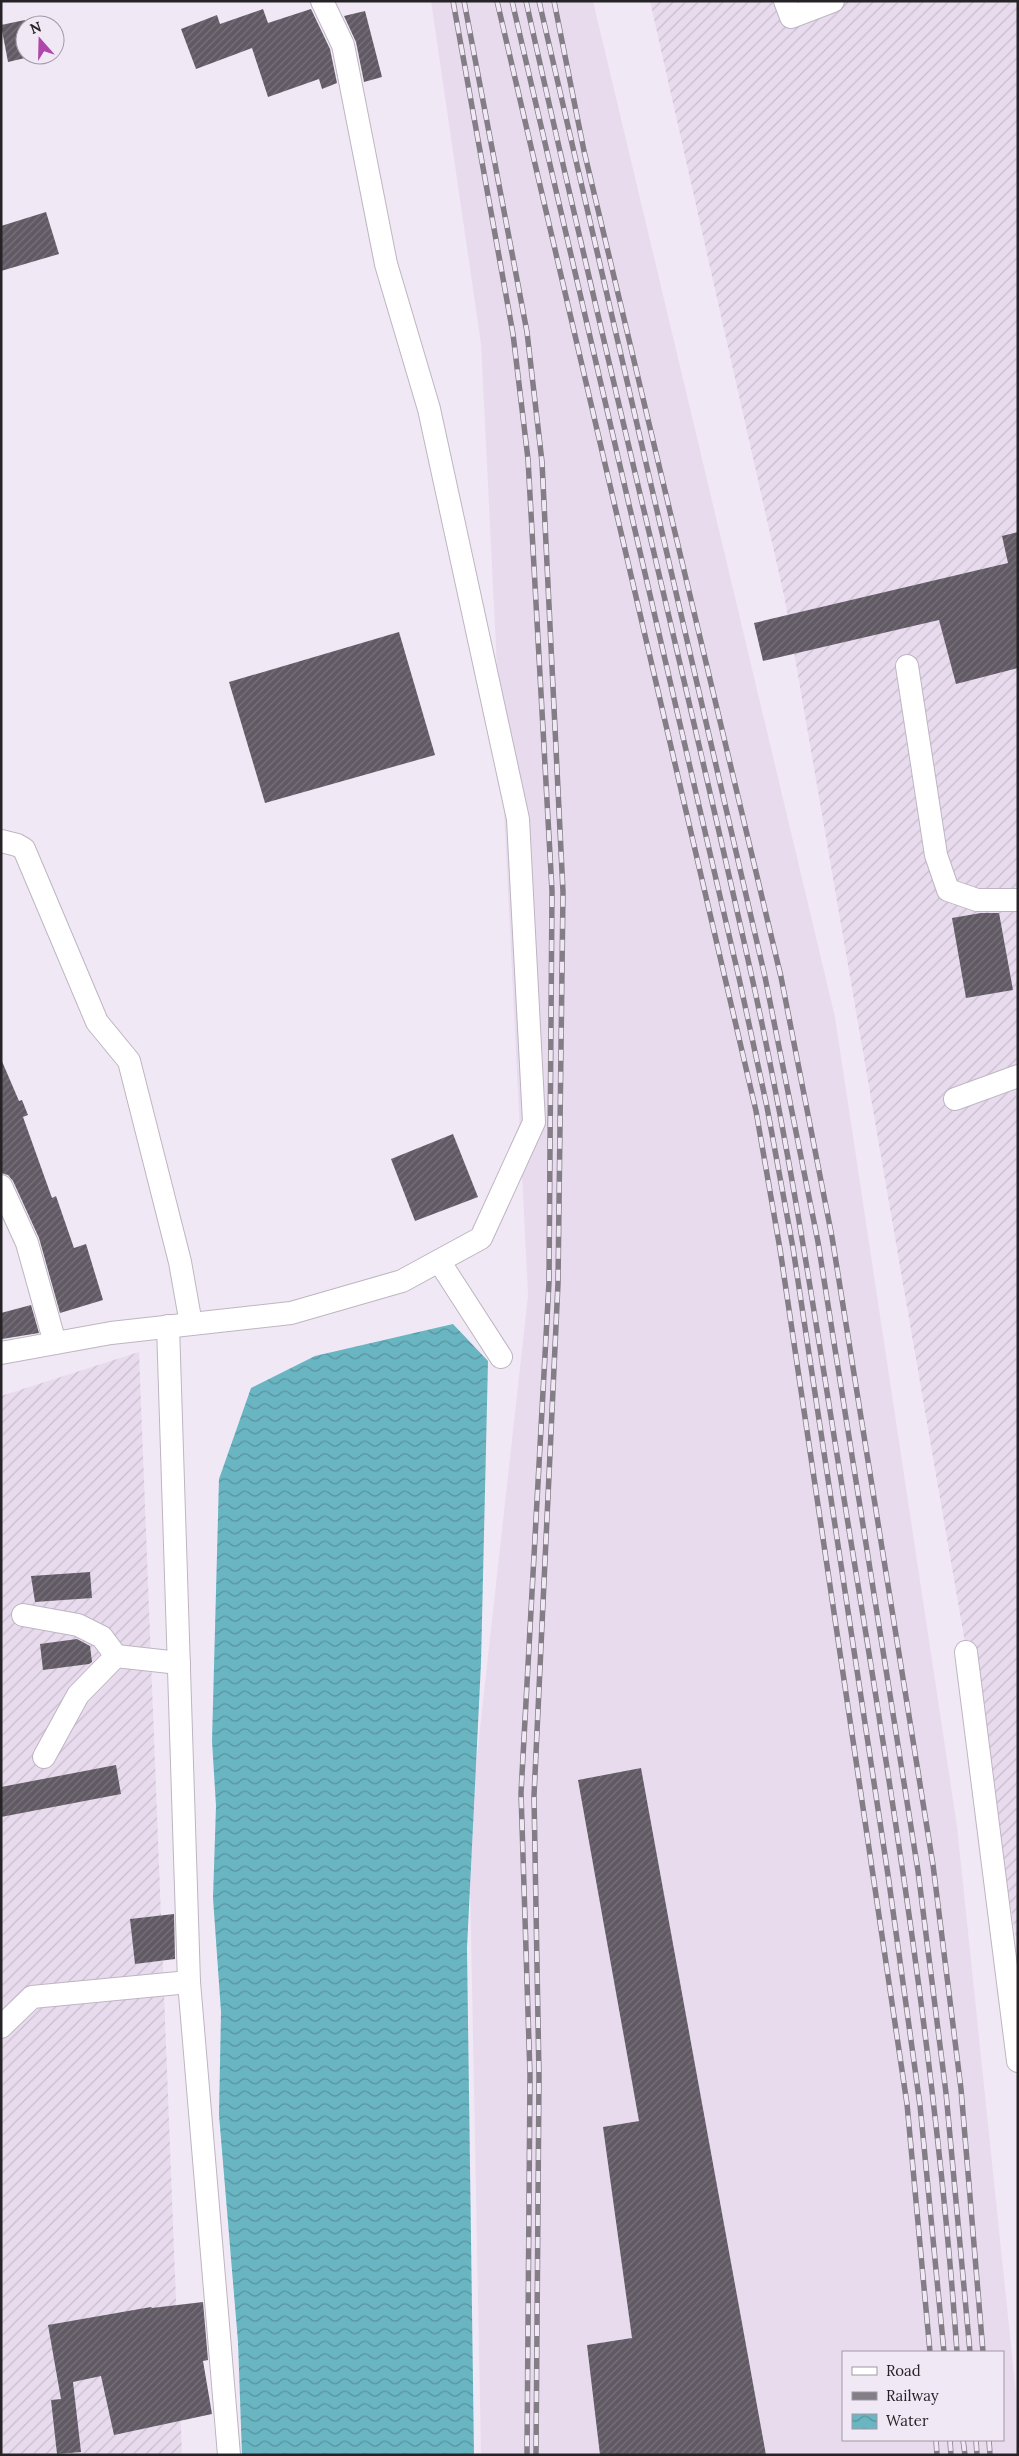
<svg xmlns="http://www.w3.org/2000/svg" width="1019" height="2456" font-family="Lora,serif">
	<defs>
		<pattern id="industrial-furrows" width="10" height="10" patternUnits="userSpaceOnUse" patternTransform="scale(1.25)"><rect width="10" height="10" fill="#e8dbee"/><path d="M-1 1l2-2M0 10L10 0M9 11l2-2" fill="none" stroke="#c7bccc"/></pattern>
		<pattern id="water-waves" width="16" height="10" patternUnits="userSpaceOnUse" patternTransform="scale(1.25)"><rect width="16" height="10" fill="#6ab5c2"/><path d="M0 5q4-4 8 0t8 0" fill="none" stroke="#57939e"/></pattern>
		<pattern id="building-hatch" width="6" height="6" patternUnits="userSpaceOnUse" patternTransform="scale(1.25)"><rect width="6" height="6" fill="#615a65"/><path d="M-1 1l2-2M0 6l6-6M5 7l2-2" fill="none" stroke="#78737b"/></pattern>
	</defs>
	<rect width="100%" height="100%" fill="#f1e8f6"/>
	<g fill="url(#industrial-furrows)">
		<polygon points="650,1 1018,1 1018,1950 785,600"/>
		<polygon points="139,1352 182,2455 1,2455 1,1396"/>
	</g>
	<path fill="#e8dbee" fill-rule="evenodd" d="M 431,1 L 593,1 L 835,1017 L 957,1826 L 1016,2393 L 1018,2455 L 481,2455 L 469,1828 L 528,1295 L 481,344 ZM 843,2352 L 1003,2352 L 1003,2440 L 843,2440 Z"/>
	<polygon fill="url(#water-waves)" points="453,1324 488,1361 481,1663 467,1948 474,2455 242,2455 238,2342 219,2115 221,2012 213,1898 216,1806 212,1741 219,1479 251,1388 315,1356"/>
	<g fill="url(#building-hatch)">
		<polygon points="263,9 268,23 311,9 330,49 337,83 322,89 319,79 268,97 252,48 196,69 181,29 217,15 220,24"/>
		<polygon points="365,11 382,77 364,82 356,42 344,16"/>
		<polygon points="25,20 25,58 8,62 1,25"/>
		<polygon points="46,212 59,254 1,271 1,226"/>
		<polygon points="1018,532 1018,668 956,684 939,620 763,661 754,623 1008,563 1002,536"/>
		<polygon points="399,632 435,755 265,803 229,682"/>
		<polygon points="981,913 999,913 1013,990 966,998 952,918"/>
		<polygon points="1,1059 19,1101 22,1100 28,1115 23,1117 52,1198 56,1196 74,1248 86,1244 103,1300 60,1313 39,1238 13,1181 8,1175 1,1173"/>
		<polygon points="453,1134 478,1197 415,1221 391,1159"/>
		<polygon points="31,1305 39,1333 2,1339 1,1313"/>
		<polygon points="90,1572 92,1598 35,1602 31,1576"/>
		<polygon points="77,1639 90,1646 92,1662 89,1664 43,1670 40,1644"/>
		<polygon points="116,1765 121,1794 1,1817 1,1787"/>
		<polygon points="641,1768 766,2455 600,2455 587,2345 632,2338 603,2127 639,2121 578,1780"/>
		<polygon points="174,1914 175,1959 135,1964 130,1919"/>
		<polygon points="203,2302 208,2360 203,2361 212,2414 114,2435 101,2376 73,2382 81,2452 57,2454 51,2400 61,2399 48,2325 151,2307 152,2308"/>
	</g>
	<g fill="none" stroke-linecap="round" stroke-linejoin="round">
		<defs>
			<g id="minor">
				<polyline points="785,1 791,17 833,1"/>
				<polyline points="907,666 936,855 948,890 977,900 1018,900"/>
				<polyline points="1,841 17,845 24,849 97,1022 129,1061 180,1262 191,1324"/>
				<polyline points="955,1099 1018,1076"/>
				<polyline points="1,1186 27,1243 55,1343"/>
				<polyline points="439,1261 501,1357"/>
				<polyline points="168,1326 189,1982 229,2455"/>
				<polyline points="1,1353 111,1333 291,1313 402,1281 481,1238 534,1122 518,819 429,409 386,264 343,45 322,1"/>
				<polyline points="23,1615 78,1625 102,1637 116,1656"/>
				<polyline points="966,1652 1018,2061"/>
				<polyline points="44,1757 78,1695 116,1656 179,1663"/>
				<polyline points="1,2027 32,1997 189,1982"/>
			</g>
		</defs>
		<use href="#minor" stroke="#beb5c2" stroke-width="24"/>
		<use href="#minor" stroke="#fff" stroke-width="22"/>
		<defs>
			<g id="rail">
				<polyline points="453,1 513,334 528,459 552,891 549,1282 521,1793 530,2075 527,2455"/>
				<polyline points="464,1 527,332 542,462 563,892 558,1283 534,1796 539,2076 536,2455"/>
				<polyline points="497,1 756,1111 780,1249 907,2104 930,2352"/>
				<polyline points="512,1 739,978 767,1107 793,1248 888,1875 920,2105 944,2352"/>
				<path d="M 526,1 C 598,326 679,649 751,973 C 793,1161 820,1352 851,1542 C 895,1811 938,2080 957,2352"/>
				<polyline points="539,1 765,977 818,1242 918,1871 946,2093 970,2352"/>
				<polyline points="554,1 584,151 781,977 832,1237 933,1865 961,2089 983,2352"/>
				<polyline points="936,2440 937,2455"/>
				<polyline points="950,2440 951,2455"/>
				<polyline points="963,2440 965,2455"/>
				<polyline points="976,2440 977,2455"/>
				<polyline points="989,2440 990,2455"/>
			</g>
		</defs>
		<use href="#rail" stroke="#837d86" stroke-width="5.5"/>
		<use href="#rail" stroke="#f1e8f6" stroke-width="4" stroke-dasharray="11" stroke-linecap="butt"/>
	</g>
	<rect width="1019" height="2456" fill="none" stroke="#262327" stroke-width="5"/>
	<rect x="842" y="2351" width="162" height="90" fill="#f1e8f6" stroke="#a099a3"/>
	<rect x="852" y="2367" width="25" height="8" fill="#ffffff" stroke="#a099a3"/>
	<text x="886" y="2376" font-size="15" fill="#262327">Road</text>
	<rect x="852" y="2392" width="25" height="8" fill="#837d86" stroke="#a099a3"/>
	<text x="886" y="2401" font-size="15" fill="#262327">Railway</text>
	<rect x="852" y="2414" width="25" height="15" fill="url(#water-waves)" stroke="#a099a3"/>
	<text x="886" y="2426" font-size="15" fill="#262327">Water</text>
	<g transform="translate(40 40) rotate(340)"><circle r="24" fill="#f1e8f6" stroke="#a099a3"/>
	<path d="M0-4L9 19L0 12L-9 19Z" fill="#af47aa"/>
	<text y="-8" font-size="14" font-weight="bold" text-anchor="middle" fill="#262327">N</text>
	</g>
</svg>
